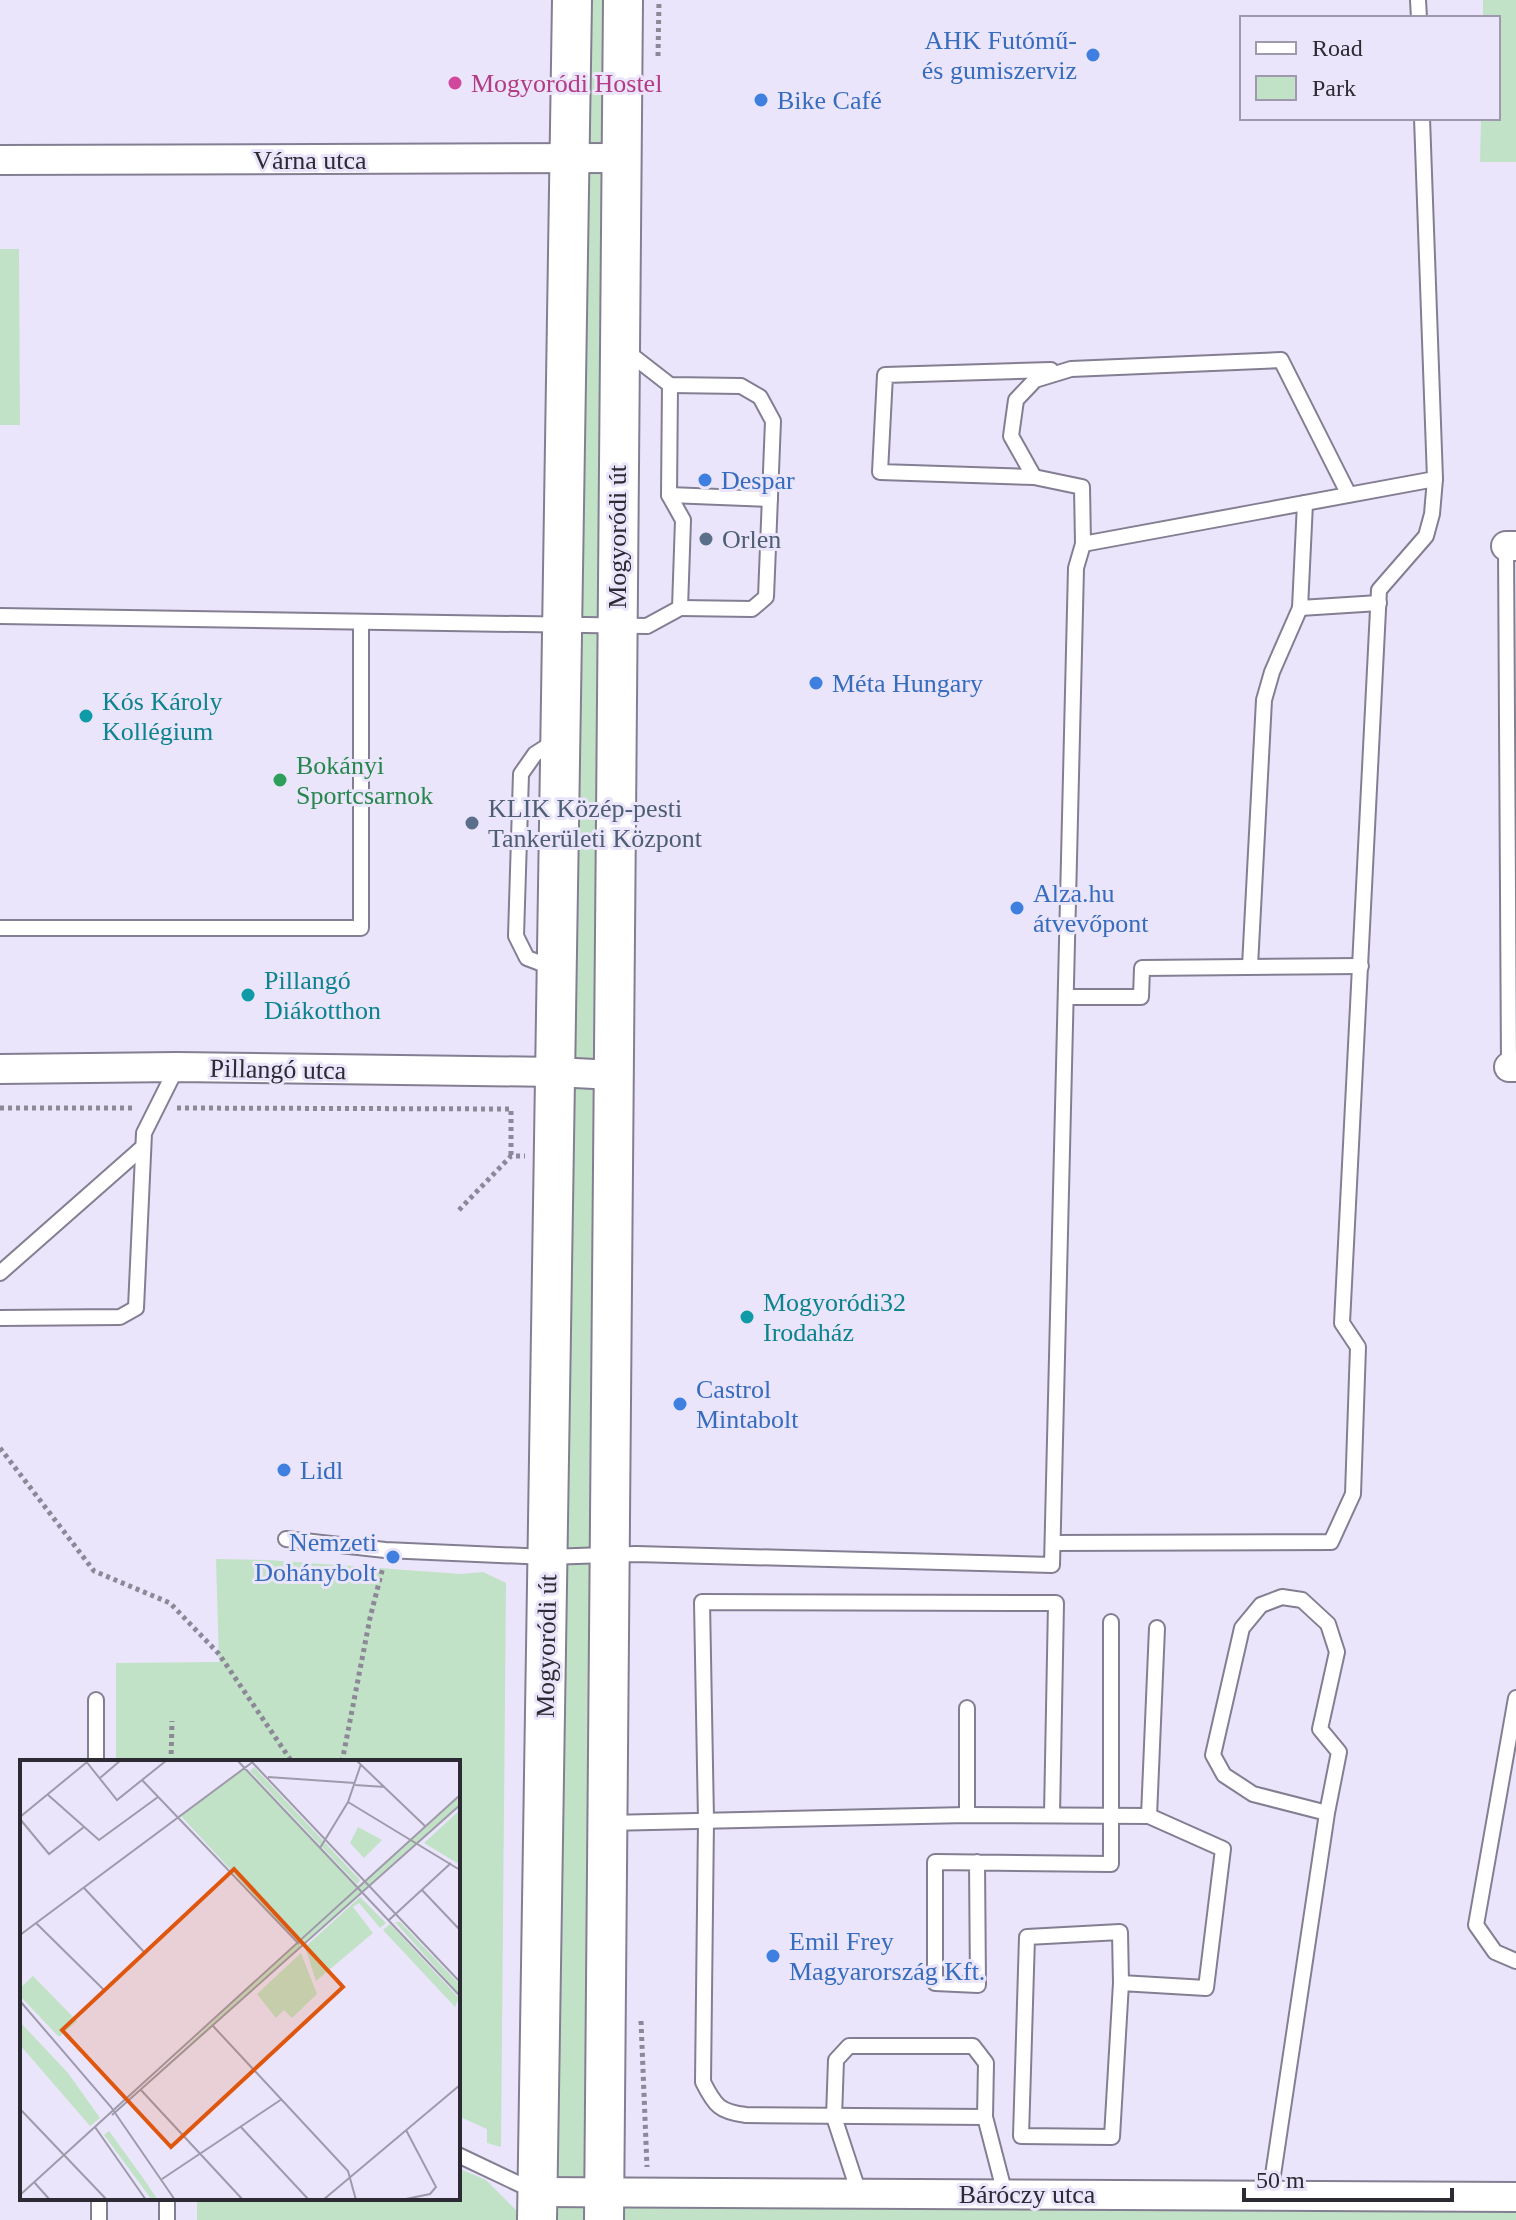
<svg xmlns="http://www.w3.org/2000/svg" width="1516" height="2220" font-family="Georgia,serif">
	<rect width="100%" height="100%" fill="#ebe5fb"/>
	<g fill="#c1e2c6">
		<polygon points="572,0 623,0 604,2192 1516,2197 1516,2220 537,2220"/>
		<polygon points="1483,0 1516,0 1516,162 1480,162 1481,118 1498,118 1498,18 1483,18"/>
		<polygon points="0,249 19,249 20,425 0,425"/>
		<polygon points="216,1559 268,1560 461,1574 483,1572 506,1583 501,2147 487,2143 487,2129 458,2116 458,1762 116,1762 116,1663 219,1662"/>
		<polygon points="458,2168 486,2180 517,2211 517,2220 197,2220 197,2198 458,2198"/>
	</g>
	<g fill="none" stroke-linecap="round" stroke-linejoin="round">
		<defs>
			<g id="lane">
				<polyline points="1418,0 1419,18"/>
				<polyline points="625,350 670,385 741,386 760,397 773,421 766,597 752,609 680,608"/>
				<polyline points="1034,477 880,472 885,375 1051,370"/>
				<polyline points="669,495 770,499"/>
				<path d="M 1349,495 L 1281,360 L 1071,369 L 1035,380 L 1016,400 L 1011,436 L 1034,477 L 1082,487 L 1083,544 C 1200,522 1318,501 1435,479 L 1422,118"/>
				<polyline points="1305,503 1300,608 1379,603"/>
				<polyline points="1506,546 1509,1067"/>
				<polyline points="0,616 647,626 680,608 683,520 669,495 670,385"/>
				<polyline points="0,928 361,928 361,622"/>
				<polyline points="1250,966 1264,700 1272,672 1300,608"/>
				<polyline points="556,969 527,958 516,936 521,774 535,754 557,740"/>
				<polyline points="1066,997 1141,997 1142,968 1361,966"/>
				<polyline points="0,1273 143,1147"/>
				<polyline points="0,1318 120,1317 136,1308 144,1133 177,1067"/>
				<polyline points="286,1539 385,1550 547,1557 636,1554 1052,1565 1076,568 1083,544"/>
				<polyline points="1053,1543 1331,1542 1353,1494 1358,1347 1342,1323 1379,590 1426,536 1432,514 1435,479"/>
				<polyline points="1516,1698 1476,1925 1495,1952 1516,1961"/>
				<polyline points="96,1700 96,1762"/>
				<polyline points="967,1815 967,1708"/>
				<polyline points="1149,1816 1157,1628"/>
				<polyline points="607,1823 967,1815 1149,1816 1223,1849 1206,1988 1121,1983 1120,1932 1027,1937 1021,2136 1112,2137 1121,1983"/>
				<polyline points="977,1862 978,1985 935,1983 935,1862 1111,1864 1111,1622"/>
				<path d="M 985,2117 L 746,2115 C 720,2112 715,2106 703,2082 L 706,1820 L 702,1602 L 1056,1603 L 1052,1815"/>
				<polyline points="458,2155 534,2191"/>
				<polyline points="859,2193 834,2117 836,2060 849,2046 973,2046 986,2063 985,2117 1005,2194"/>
				<polyline points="1270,2195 1327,1813 1339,1752 1320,1729 1337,1652 1328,1624 1302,1600 1282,1597 1261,1605 1242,1628 1213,1755 1224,1775 1253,1794 1327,1813"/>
				<polyline points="99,2198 99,2220"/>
				<polyline points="167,2220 167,2198"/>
			</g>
			<g id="street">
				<polyline points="0,160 620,158"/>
				<polyline points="1506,546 1516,546"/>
				<polyline points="1509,1067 1516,1067"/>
				<polyline points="0,1069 177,1067 556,1072 613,1075"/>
				<polyline points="537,2192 1516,2197"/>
			</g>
			<g id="secondary">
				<polyline points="537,2220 572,0"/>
				<polyline points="604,2220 623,0"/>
			</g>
		</defs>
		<use href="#lane" stroke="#847e92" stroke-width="18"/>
		<use href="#street" stroke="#847e92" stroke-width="32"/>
		<use href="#secondary" stroke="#847e92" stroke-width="42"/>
		<g stroke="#8c8897" stroke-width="5" stroke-dasharray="4 4" stroke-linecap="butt">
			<polyline points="658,56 659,0"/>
			<polyline points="0,1108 135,1108"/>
			<polyline points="177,1108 511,1109 511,1156"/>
			<polyline points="459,1210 511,1156 525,1156"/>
			<polyline points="0,1448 94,1571 170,1603 219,1654 292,1762"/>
			<polyline points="171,1762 172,1721"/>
			<polyline points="342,1762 370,1618 383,1567"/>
			<polyline points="641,2021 647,2167"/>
		</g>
		<use href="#lane" stroke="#fff" stroke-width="14"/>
		<use href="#street" stroke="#fff" stroke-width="28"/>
		<use href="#secondary" stroke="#fff" stroke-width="38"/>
	</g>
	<g fill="#3f7fe0" stroke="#ebe5fb" stroke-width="3">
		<circle cx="1093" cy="55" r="8"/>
		<circle cx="761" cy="100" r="8"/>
		<circle cx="705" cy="480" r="8"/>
		<circle cx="816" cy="683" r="8"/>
		<circle cx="1017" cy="908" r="8"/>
		<circle cx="680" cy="1404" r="8"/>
		<circle cx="284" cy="1470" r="8"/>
		<circle cx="393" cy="1557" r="8"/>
		<circle cx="773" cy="1956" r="8"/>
	</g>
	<circle fill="#d1479c" stroke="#ebe5fb" stroke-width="3" cx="455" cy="83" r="8"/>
	<g fill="#5c6f8a" stroke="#ebe5fb" stroke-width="3">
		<circle cx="706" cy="539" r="8"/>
		<circle cx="472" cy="823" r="8"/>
	</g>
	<g fill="#0f9aa8" stroke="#ebe5fb" stroke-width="3">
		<circle cx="86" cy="716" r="8"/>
		<circle cx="248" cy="995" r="8"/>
		<circle cx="747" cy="1317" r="8"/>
	</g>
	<circle fill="#2e9e5b" stroke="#ebe5fb" stroke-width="3" cx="280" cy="780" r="8"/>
	<g text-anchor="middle" stroke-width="6" stroke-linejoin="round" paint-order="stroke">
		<g font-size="26" fill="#366cbe" stroke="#ebe5fb" text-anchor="start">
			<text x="1077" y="49" text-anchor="end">AHK Futómű-<tspan x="1077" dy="30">és gumiszerviz</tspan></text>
			<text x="777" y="109">Bike Café</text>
			<text x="721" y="489">Despar</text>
			<text x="832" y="692">Méta Hungary</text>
			<text x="1033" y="902">Alza.hu<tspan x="1033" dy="30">átvevőpont</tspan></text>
			<text x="696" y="1398">Castrol<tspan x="696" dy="30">Mintabolt</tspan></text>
			<text x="300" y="1479">Lidl</text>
			<text x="377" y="1551" text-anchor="end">Nemzeti<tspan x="377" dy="30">Dohánybolt</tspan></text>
			<text x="789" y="1950">Emil Frey<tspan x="789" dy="30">Magyarország Kft.</tspan></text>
		</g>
		<g font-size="26" fill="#b23c85" stroke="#ebe5fb" text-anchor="start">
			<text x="471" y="92">Mogyoródi Hostel</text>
		</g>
		<g font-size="26" fill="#2c2a32" stroke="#ebe5fb">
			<text x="310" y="169">Várna utca</text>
			<text transform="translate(617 537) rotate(-90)" y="9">Mogyoródi út</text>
			<text transform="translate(278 1069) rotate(1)" y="9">Pillangó utca</text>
			<text transform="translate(546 1646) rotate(-89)" y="9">Mogyoródi út</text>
			<text x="1027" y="2203">Báróczy utca</text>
		</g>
		<g font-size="26" fill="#4e5e75" stroke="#ebe5fb" text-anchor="start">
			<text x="722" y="548">Orlen</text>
			<text x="488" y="817">KLIK Közép-pesti<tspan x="488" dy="30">Tankerületi Központ</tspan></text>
		</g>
		<g font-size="26" fill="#0d838f" stroke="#ebe5fb" text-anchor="start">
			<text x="102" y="710">Kós Károly<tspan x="102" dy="30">Kollégium</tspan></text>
			<text x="264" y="989">Pillangó<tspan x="264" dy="30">Diákotthon</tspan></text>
			<text x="763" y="1311">Mogyoródi32<tspan x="763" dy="30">Irodaház</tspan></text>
		</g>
		<g font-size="26" fill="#27864d" stroke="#ebe5fb" text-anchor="start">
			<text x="296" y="774">Bokányi<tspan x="296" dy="30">Sportcsarnok</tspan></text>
		</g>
	</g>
	<g transform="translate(20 1760)">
		<rect width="440" height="440" fill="#ebe5fb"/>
		<path d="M 234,7 L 340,120 L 337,124 L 230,11 ZM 225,8 L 338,126 L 440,35 L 440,45 L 98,351 L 277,182 L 161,56 ZM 440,50 L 440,100 L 437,103 L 404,83 ZM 338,67 L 362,80 L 344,98 L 330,83 ZM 340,137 L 366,163 L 360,168 L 339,143 L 333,147 L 353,173 L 296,221 L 285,187 ZM 375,162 L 380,162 L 440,225 L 440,235 ZM 370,164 L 439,238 L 435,247 L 363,170 ZM 281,193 L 297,234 L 272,258 L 264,250 L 256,258 L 237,234 ZM 13,216 L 57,261 L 39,277 L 0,236 L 0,228 ZM 0,262 L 48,313 L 80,358 L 70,366 L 0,285 ZM 89,371 L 123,418 L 138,440 L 132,440 L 84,375 Z" fill="#c1e2c6"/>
		<path fill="none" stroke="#9f9aab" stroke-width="2" d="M 65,0 L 97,40 L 147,0M 217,0 L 440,236M 230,0 L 440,222M 336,0 L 406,67M 248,17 L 335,23M 80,18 L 101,0M 122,20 L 279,184M 335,25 L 365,27M 27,34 L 79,80 L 138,37M 328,42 L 440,110M 0,57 L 67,2M 0,59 L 29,94 L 64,67M 300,88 L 328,42 L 341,4M 64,128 L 125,193M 402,130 L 440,170M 369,160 L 431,103M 16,163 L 85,231M 0,175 L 234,1M 0,241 L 91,347 L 155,440M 193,266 L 328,411 L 336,440M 120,329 L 223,440M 0,349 L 87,440M 92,355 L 440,45M 220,366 L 289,440M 75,367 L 126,440M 142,419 L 262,339M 14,422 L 30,440M 0,435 L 440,35M 303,440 L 440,325M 381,440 L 410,434 L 416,427 L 386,370"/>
		<path fill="#df570e" fill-opacity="0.15" stroke="#df570e" stroke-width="4" d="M 214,109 L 323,227 L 151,387 L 42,270 Z"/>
		<rect width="440" height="440" fill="none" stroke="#2c2a32" stroke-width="4"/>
	</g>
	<rect x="1240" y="16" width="260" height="104" fill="#ebe5fb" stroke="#9f9aab" stroke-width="2"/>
	<rect x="1256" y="42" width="40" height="12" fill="#ffffff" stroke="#9f9aab" stroke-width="2"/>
	<text x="1312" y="56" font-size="24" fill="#2c2a32">Road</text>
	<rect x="1256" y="76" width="40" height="24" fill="#c1e2c6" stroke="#9f9aab" stroke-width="2"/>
	<text x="1312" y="96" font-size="24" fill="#2c2a32">Park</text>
	<path d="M1244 2188v12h208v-12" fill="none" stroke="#2c2a32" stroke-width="4"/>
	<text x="1256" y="2188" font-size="24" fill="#2c2a32" stroke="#ebe5fb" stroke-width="6" paint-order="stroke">50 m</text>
</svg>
